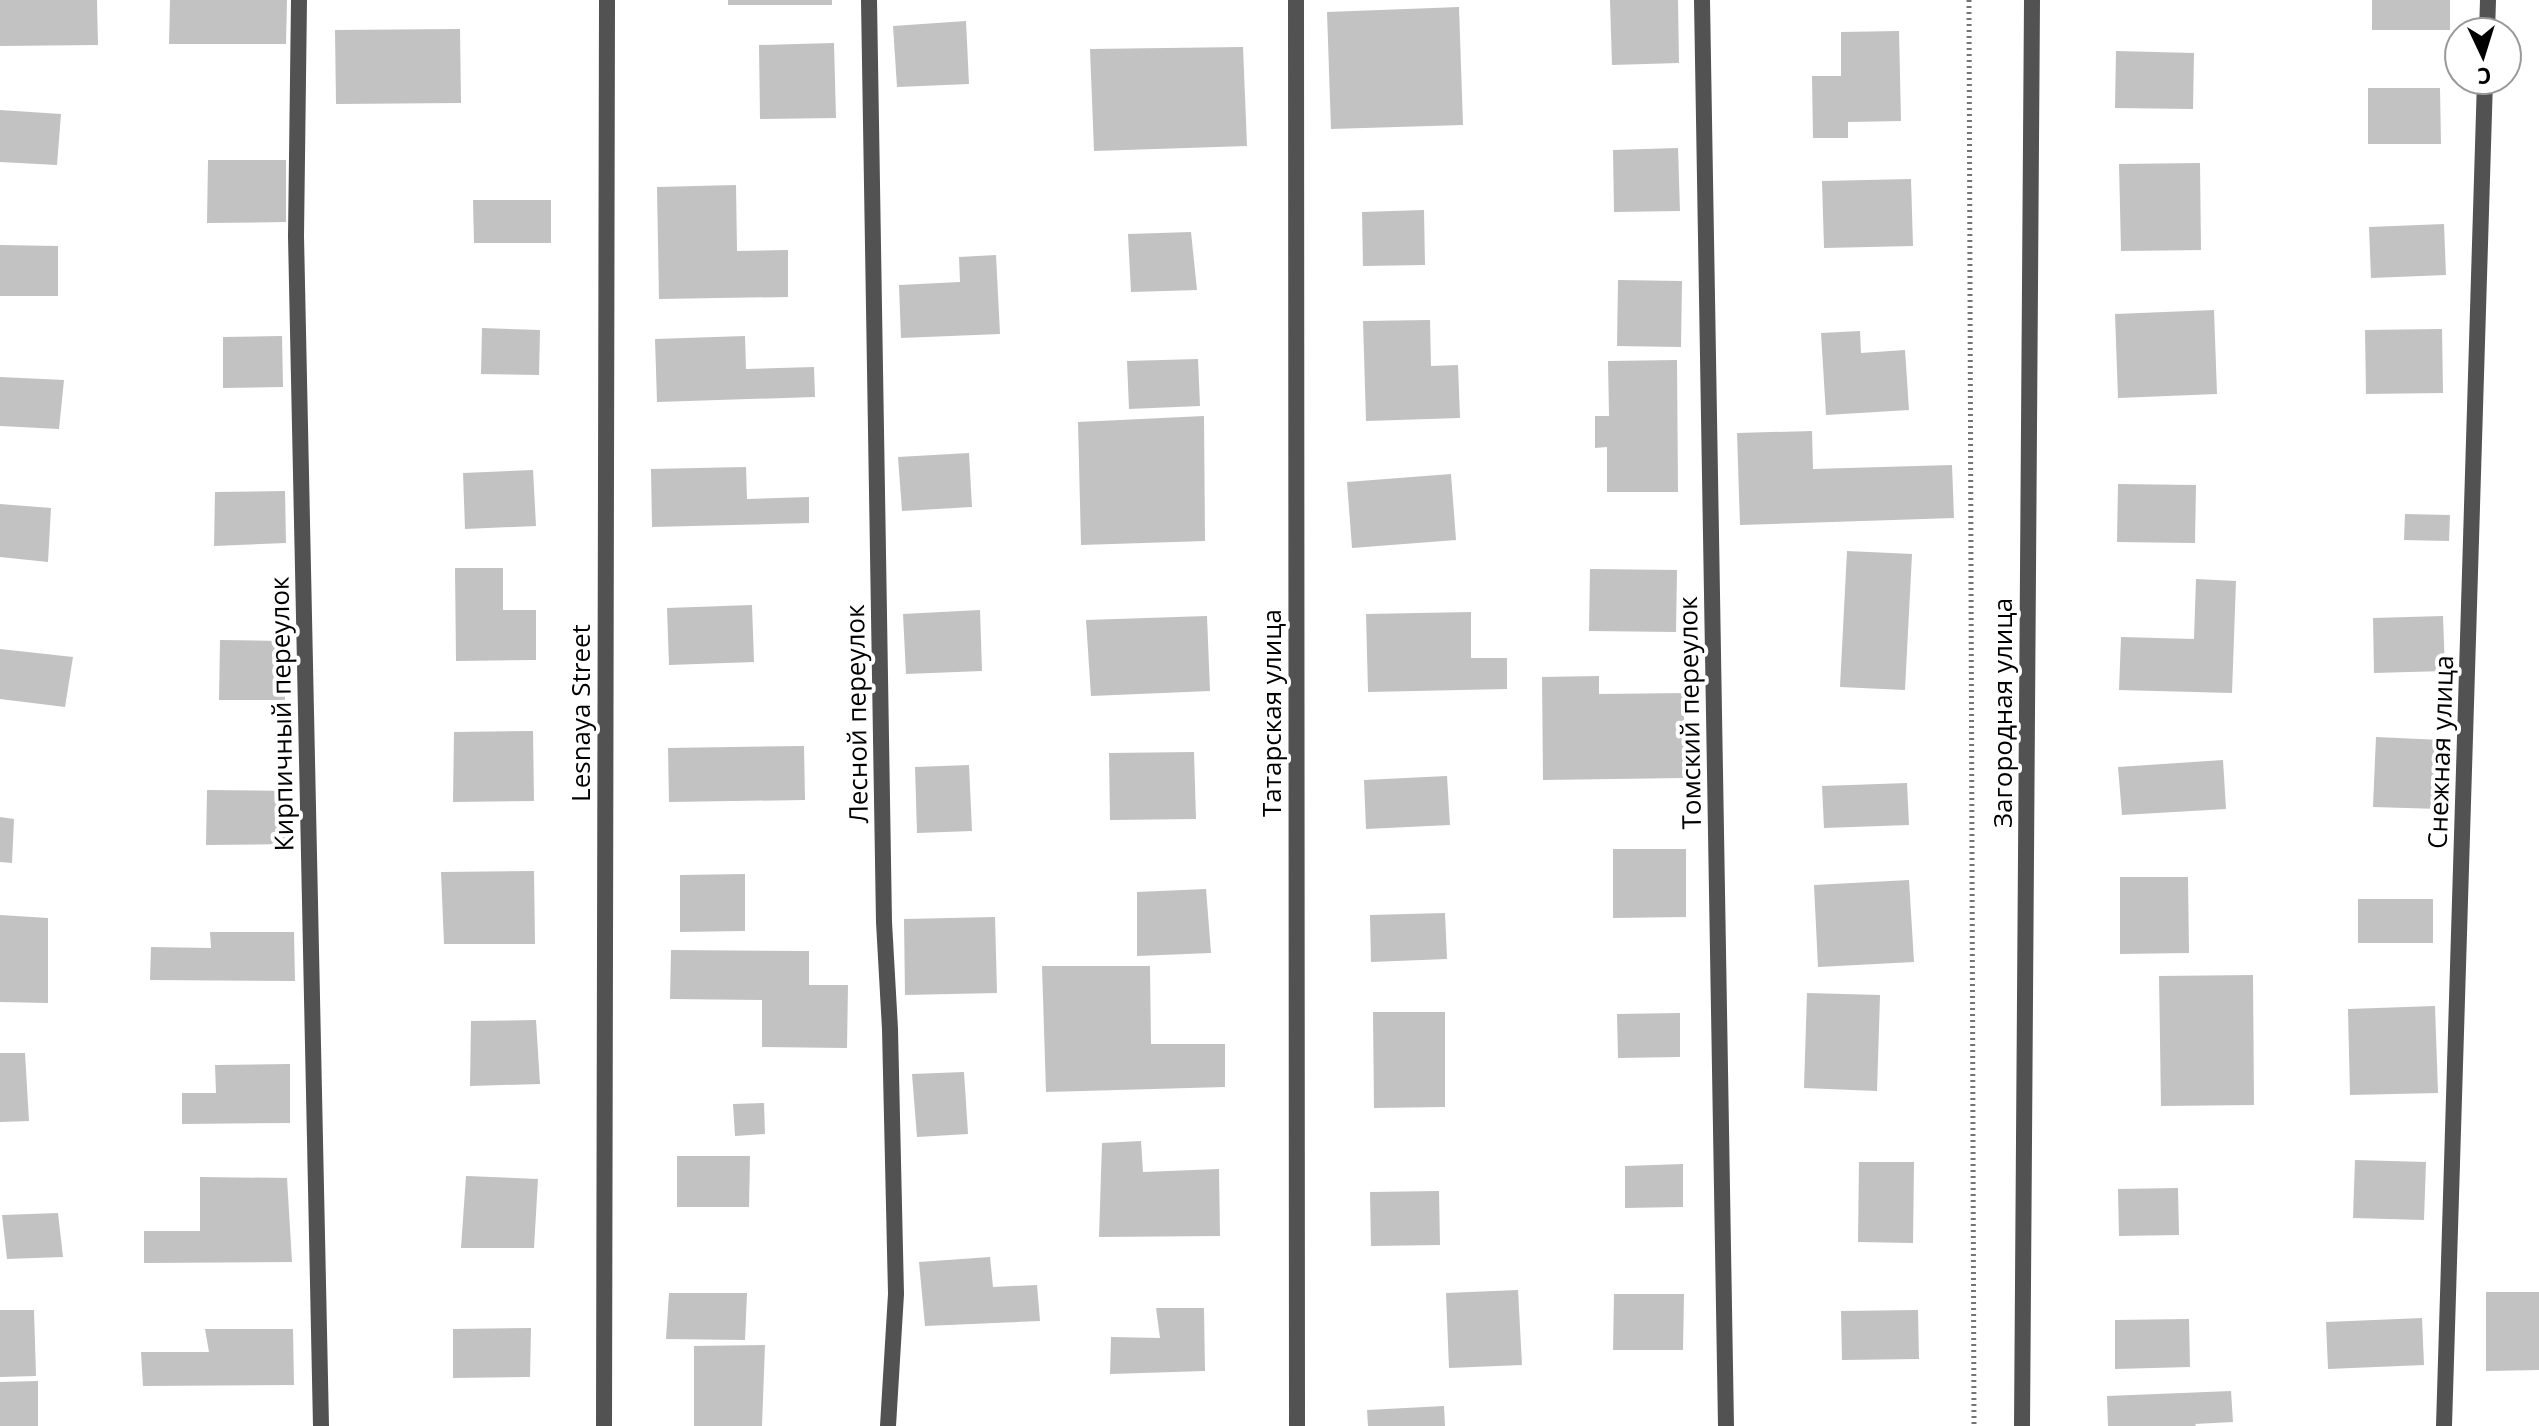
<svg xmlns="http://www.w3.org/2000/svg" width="2539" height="1426" font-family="'Open Sans',sans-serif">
	<rect width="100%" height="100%" fill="#fff"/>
	<g fill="#c2c2c2">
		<polygon points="0,0 97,0 98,45 0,46"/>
		<polygon points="170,0 287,0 286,44 169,44"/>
		<rect x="728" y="0" width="104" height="5"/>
		<polygon points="1610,0 1678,0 1679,63 1612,65"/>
		<rect x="2372" y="0" width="78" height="30"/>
		<polygon points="1459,7 1463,125 1331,129 1327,12"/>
		<polygon points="966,21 969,84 897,87 893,26"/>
		<polygon points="460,29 461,103 336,104 335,30"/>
		<polygon points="1899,31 1901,121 1848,122 1848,138 1813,138 1812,76 1841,76 1841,32"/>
		<polygon points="834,43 836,118 760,119 759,45"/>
		<polygon points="1243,47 1247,146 1094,151 1090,49"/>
		<polygon points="2116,51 2194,53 2193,109 2115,108"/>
		<polygon points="2368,88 2440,88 2441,144 2368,144"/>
		<polygon points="0,110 61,114 57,165 0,162"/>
		<polygon points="1678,148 1680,211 1614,212 1613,150"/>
		<polygon points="208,160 286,160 286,222 207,223"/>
		<polygon points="2200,163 2201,250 2121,251 2119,164"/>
		<polygon points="1911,179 1913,246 1824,248 1822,181"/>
		<polygon points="736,185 737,251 788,250 788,297 659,299 657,187"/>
		<polygon points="473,200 551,200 551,243 474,243"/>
		<polygon points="1424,210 1425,265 1363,266 1362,212"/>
		<polygon points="2444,224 2446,275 2371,278 2369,227"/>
		<polygon points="1191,232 1197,290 1131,292 1128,234"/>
		<polygon points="0,245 58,246 58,296 0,296"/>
		<polygon points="996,255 1000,334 901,338 899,285 960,282 959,257"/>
		<polygon points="1618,280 1682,281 1681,347 1617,346"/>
		<polygon points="2214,310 2217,394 2118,398 2115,314"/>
		<polygon points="1430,320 1431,366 1458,365 1460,418 1366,421 1363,321"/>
		<polygon points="482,328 540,330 539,375 481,374"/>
		<polygon points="2442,329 2443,393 2366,394 2365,330"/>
		<polygon points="1860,331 1861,353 1905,350 1909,410 1826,415 1821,333"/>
		<polygon points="282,336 283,387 223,388 223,337"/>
		<polygon points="745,336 746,369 814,367 815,397 657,402 655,339"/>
		<polygon points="1198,359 1200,406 1129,409 1127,361"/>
		<polygon points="1677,360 1678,492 1607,492 1607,447 1595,448 1595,416 1609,416 1608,361"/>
		<polygon points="0,377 64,380 59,429 0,426"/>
		<polygon points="1204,416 1205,541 1081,545 1078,422"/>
		<polygon points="1812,431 1813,469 1952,465 1954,518 1740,525 1737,433"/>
		<polygon points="969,453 972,507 902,511 898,457"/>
		<polygon points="746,467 747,499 809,497 809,523 652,527 651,469"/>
		<polygon points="533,470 536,526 465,529 463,473"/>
		<polygon points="1451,474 1456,540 1352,548 1347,482"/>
		<polygon points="2118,484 2196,485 2195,543 2117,542"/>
		<polygon points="285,491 286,543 214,546 215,492"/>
		<polygon points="0,504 51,508 48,562 0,557"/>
		<polygon points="2405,514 2450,515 2449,541 2404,540"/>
		<polygon points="1847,551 1912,554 1905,690 1840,687"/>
		<polygon points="455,568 503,568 503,610 536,610 536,660 456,661"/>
		<polygon points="1590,569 1677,570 1676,632 1589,631"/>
		<polygon points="2196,579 2236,581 2232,693 2119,690 2121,637 2194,639"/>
		<polygon points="752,605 754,662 669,665 667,608"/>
		<polygon points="980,610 982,671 906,674 903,614"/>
		<polygon points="1471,612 1471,658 1507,658 1507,689 1368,692 1366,614"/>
		<polygon points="1207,616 1210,691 1091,696 1086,620"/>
		<polygon points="2443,616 2445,671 2374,673 2373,618"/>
		<polygon points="220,640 285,641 285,700 219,700"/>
		<polygon points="0,649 73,657 65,707 0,699"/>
		<polygon points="1599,676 1599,694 1684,693 1684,778 1543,780 1542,677"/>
		<polygon points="533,731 534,801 453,802 454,732"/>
		<polygon points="2376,737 2442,740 2439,809 2373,807"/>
		<polygon points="804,746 805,800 669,802 668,748"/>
		<polygon points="1194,752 1196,819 1110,820 1109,753"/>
		<polygon points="2223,760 2226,809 2122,815 2118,767"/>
		<polygon points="969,765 972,831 917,833 915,767"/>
		<polygon points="1447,776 1450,825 1366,829 1364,780"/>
		<polygon points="1907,783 1909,825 1824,828 1822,786"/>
		<polygon points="207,790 294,791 294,844 206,845"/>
		<polygon points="0,817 14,819 12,863 0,862"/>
		<polygon points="1613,849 1686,849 1686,917 1613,918"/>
		<polygon points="534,871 535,944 444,944 441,872"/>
		<polygon points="745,874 745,931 680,932 680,875"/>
		<polygon points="2120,877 2188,877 2189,953 2120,954"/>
		<polygon points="1909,880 1914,962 1818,967 1814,885"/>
		<polygon points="1206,889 1211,953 1137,956 1137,892"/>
		<rect x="2358" y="899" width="75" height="44"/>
		<polygon points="1445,913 1447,959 1371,962 1370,915"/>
		<polygon points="0,915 48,918 48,1003 0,1002"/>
		<polygon points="995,917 997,993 905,995 904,919"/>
		<polygon points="210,932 294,932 295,981 150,980 151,947 211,948"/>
		<polygon points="671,950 809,951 809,985 848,985 847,1048 762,1047 762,1000 670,999"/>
		<polygon points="1042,966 1150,966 1151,1044 1225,1044 1225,1087 1046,1092"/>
		<polygon points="2253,975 2254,1105 2161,1106 2159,976"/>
		<polygon points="1807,993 1880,995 1877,1091 1804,1088"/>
		<polygon points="2435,1006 2438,1093 2350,1095 2348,1009"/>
		<polygon points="1373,1012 1445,1012 1445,1107 1374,1108"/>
		<polygon points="1680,1013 1680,1057 1618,1058 1617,1014"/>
		<polygon points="536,1020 540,1084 470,1086 471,1021"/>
		<polygon points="0,1053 25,1053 29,1121 0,1122"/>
		<polygon points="290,1064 290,1123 182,1124 182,1093 216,1093 215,1065"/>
		<polygon points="964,1072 968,1134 917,1137 912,1074"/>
		<polygon points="764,1103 765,1134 735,1136 733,1104"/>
		<polygon points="1141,1141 1143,1172 1219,1169 1220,1236 1099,1237 1102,1143"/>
		<polygon points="677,1156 750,1156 749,1207 677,1207"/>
		<polygon points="2355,1160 2426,1162 2424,1220 2353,1218"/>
		<polygon points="1859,1162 1914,1162 1913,1243 1858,1242"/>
		<polygon points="1683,1164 1683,1207 1625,1208 1625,1166"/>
		<polygon points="466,1176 538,1179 534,1248 461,1248"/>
		<polygon points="200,1177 287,1178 292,1262 144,1263 144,1231 200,1231"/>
		<polygon points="2178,1188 2179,1235 2119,1236 2118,1189"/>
		<polygon points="1439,1191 1440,1245 1371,1246 1370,1192"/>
		<polygon points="58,1213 63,1257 7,1259 2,1215"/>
		<polygon points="990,1257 993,1287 1037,1285 1040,1321 925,1326 919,1262"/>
		<polygon points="1518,1290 1522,1365 1449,1368 1446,1293"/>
		<polygon points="2486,1292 2539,1292 2539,1370 2486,1371"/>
		<polygon points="669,1293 747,1293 745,1340 666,1339"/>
		<polygon points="1614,1294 1684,1294 1683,1350 1613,1350"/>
		<polygon points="1156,1308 1204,1308 1205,1371 1110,1374 1111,1337 1160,1338"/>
		<polygon points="0,1310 34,1310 36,1376 0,1377"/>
		<polygon points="1918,1310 1919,1359 1842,1360 1841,1311"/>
		<polygon points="2422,1318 2424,1365 2328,1369 2326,1322"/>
		<polygon points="2189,1319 2190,1367 2115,1369 2115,1320"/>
		<polygon points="531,1328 530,1377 453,1378 453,1329"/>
		<polygon points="205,1329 293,1329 294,1385 143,1386 141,1352 209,1352"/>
		<polygon points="765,1345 762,1426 694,1426 694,1346"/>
		<polygon points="38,1381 38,1426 0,1426 0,1382"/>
		<polygon points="2231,1391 2233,1422 2195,1424 2196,1426 2108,1426 2107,1396"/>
		<polygon points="1444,1406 1445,1426 1368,1426 1367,1410"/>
	</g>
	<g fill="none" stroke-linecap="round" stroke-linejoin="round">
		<polyline stroke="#747474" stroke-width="5" stroke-dasharray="2 4" stroke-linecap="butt" points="1969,0 1974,1426"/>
		<g stroke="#525252" stroke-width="16">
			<polyline points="299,0 296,236 321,1426"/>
			<polyline points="869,0 884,922 890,1029 896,1294 888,1426"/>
			<polyline points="1296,0 1297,1426"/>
			<polyline points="1702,0 1726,1426"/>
			<polyline points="2487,32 2488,0"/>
			<polyline points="604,1426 607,0"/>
			<polyline points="2022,1426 2032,0"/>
			<polyline points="2444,1426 2485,80"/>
		</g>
	</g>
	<g text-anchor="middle" stroke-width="8" stroke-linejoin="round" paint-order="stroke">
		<g font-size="26" fill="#000" stroke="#fff">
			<text transform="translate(581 713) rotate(-90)" y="9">Lesnaya Street</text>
			<text transform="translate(1272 713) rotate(-90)" y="9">Татарская улица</text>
			<text transform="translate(1690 713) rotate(-91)" y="9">Томский переулок</text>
			<text transform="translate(2003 713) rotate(-90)" y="9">Загородная улица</text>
			<text transform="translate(282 714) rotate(-91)" y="9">Кирпичный переулок</text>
			<text transform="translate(857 714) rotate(-91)" y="9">Лесной переулок</text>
			<text transform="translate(2441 752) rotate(-88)" y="9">Снежная улица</text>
		</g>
	</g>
	<g transform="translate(2483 56) rotate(176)"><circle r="38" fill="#ffffff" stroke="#999999" stroke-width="2"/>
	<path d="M0-6L14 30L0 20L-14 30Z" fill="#000000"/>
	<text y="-12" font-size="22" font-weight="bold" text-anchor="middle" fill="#000000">С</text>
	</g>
</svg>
